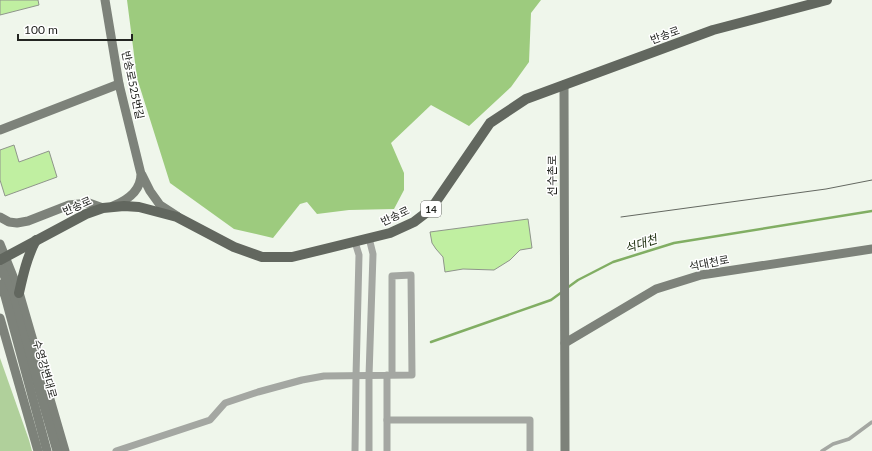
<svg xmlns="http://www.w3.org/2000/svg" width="872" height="451" font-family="Lato,'Noto Sans KR',sans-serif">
	<rect width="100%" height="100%" fill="#eff6eb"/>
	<polygon fill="#b0d09b" points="0,358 29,440 32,451 0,451"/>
	<polygon fill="#9dcb7e" points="127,0 541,0 531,13 529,62 511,87 469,126 431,105 391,143 404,173 404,190 394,209 349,210 317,214 307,202 300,204 273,238 234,229 170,183 137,78"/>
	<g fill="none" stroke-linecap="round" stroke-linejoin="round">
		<g stroke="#81ae63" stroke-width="2.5">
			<polyline points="567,288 578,280 613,262 674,243 872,211"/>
			<polyline points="431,342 551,300 562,292"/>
		</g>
	</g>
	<g fill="#c0efa1" stroke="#8f958b">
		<polygon points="0,0 38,0 39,5 0,15"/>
		<polygon points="14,145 19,162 49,151 57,177 5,196 0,180 0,150"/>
		<polygon points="528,219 532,248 520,250 510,260 494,270 463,269 445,272 443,257 436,249 432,243 430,232"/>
	</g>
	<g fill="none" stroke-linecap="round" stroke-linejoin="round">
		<polyline stroke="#a4a7a2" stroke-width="3.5" points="822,451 833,444 849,439 872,422"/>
		<g stroke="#a4a7a2" stroke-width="7">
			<polyline points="369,238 373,254 369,376 369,451"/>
			<polyline points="355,242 359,255 356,376 355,451"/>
			<polyline points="387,375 387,451"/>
			<polyline points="387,420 530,420 530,451"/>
			<polyline points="116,451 210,420 225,403 258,392 302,380 324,376 412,375 411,275 392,276 392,375"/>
		</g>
		<g stroke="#7d827a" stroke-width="9">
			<path d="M 105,0 L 119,84 L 141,174 C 141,191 128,200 113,206"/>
			<polyline points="564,85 565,451"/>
			<polyline points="0,130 119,84"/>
			<polyline points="142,175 150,191 160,205 177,216"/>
			<polyline points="0,217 9,222 17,223 28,221 69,205 89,203 103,208"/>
			<polyline points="0,244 18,289 65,451"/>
			<polyline points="0,265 11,293 57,451"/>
			<polyline points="0,284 5,296 47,451"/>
			<polyline points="0,318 38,451"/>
			<polyline points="565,343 656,289 701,275 872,249"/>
		</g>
		<g stroke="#62675f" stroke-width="10">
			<polyline points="0,260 86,214 103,208 124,206 139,207 177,217 234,247 262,257 292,257 390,233 414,222 431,209 490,123 526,99 713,30 827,0"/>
			<path d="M 19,293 C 23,275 27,257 36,240"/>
		</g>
		<polyline stroke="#646861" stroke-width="1" points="621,217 826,189 872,180"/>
	</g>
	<g text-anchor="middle" stroke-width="3" stroke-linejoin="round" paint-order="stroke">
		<rect fill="#fff" stroke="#656664" stroke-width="1" x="421" y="201" width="20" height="16" rx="3"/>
		<g font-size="10" font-weight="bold" fill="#232521">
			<text x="431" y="213">14</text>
		</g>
		<g font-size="11" fill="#232521" stroke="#fff">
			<text transform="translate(665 35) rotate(-20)" y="4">반송로</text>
			<text transform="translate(133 85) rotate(78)" y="4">반송로525번길</text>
			<text transform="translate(552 176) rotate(-90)" y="4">선수촌로</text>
			<text transform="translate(77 206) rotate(-24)" y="4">반송로</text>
			<text transform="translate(395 216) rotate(-25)" y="4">반송로</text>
			<text transform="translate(709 263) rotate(-11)" y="4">석대천로</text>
			<text transform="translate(45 369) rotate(74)" y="4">수영강변대로</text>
		</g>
		<g font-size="12" font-style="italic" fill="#1d2f0f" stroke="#fff">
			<text transform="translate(641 244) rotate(-18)" y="4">석대천</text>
		</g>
	</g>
	<path d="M18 34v6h114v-6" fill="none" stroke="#232521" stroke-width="2"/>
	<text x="24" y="34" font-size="12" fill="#232521" stroke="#ffffff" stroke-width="3" paint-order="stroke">100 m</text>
</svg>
